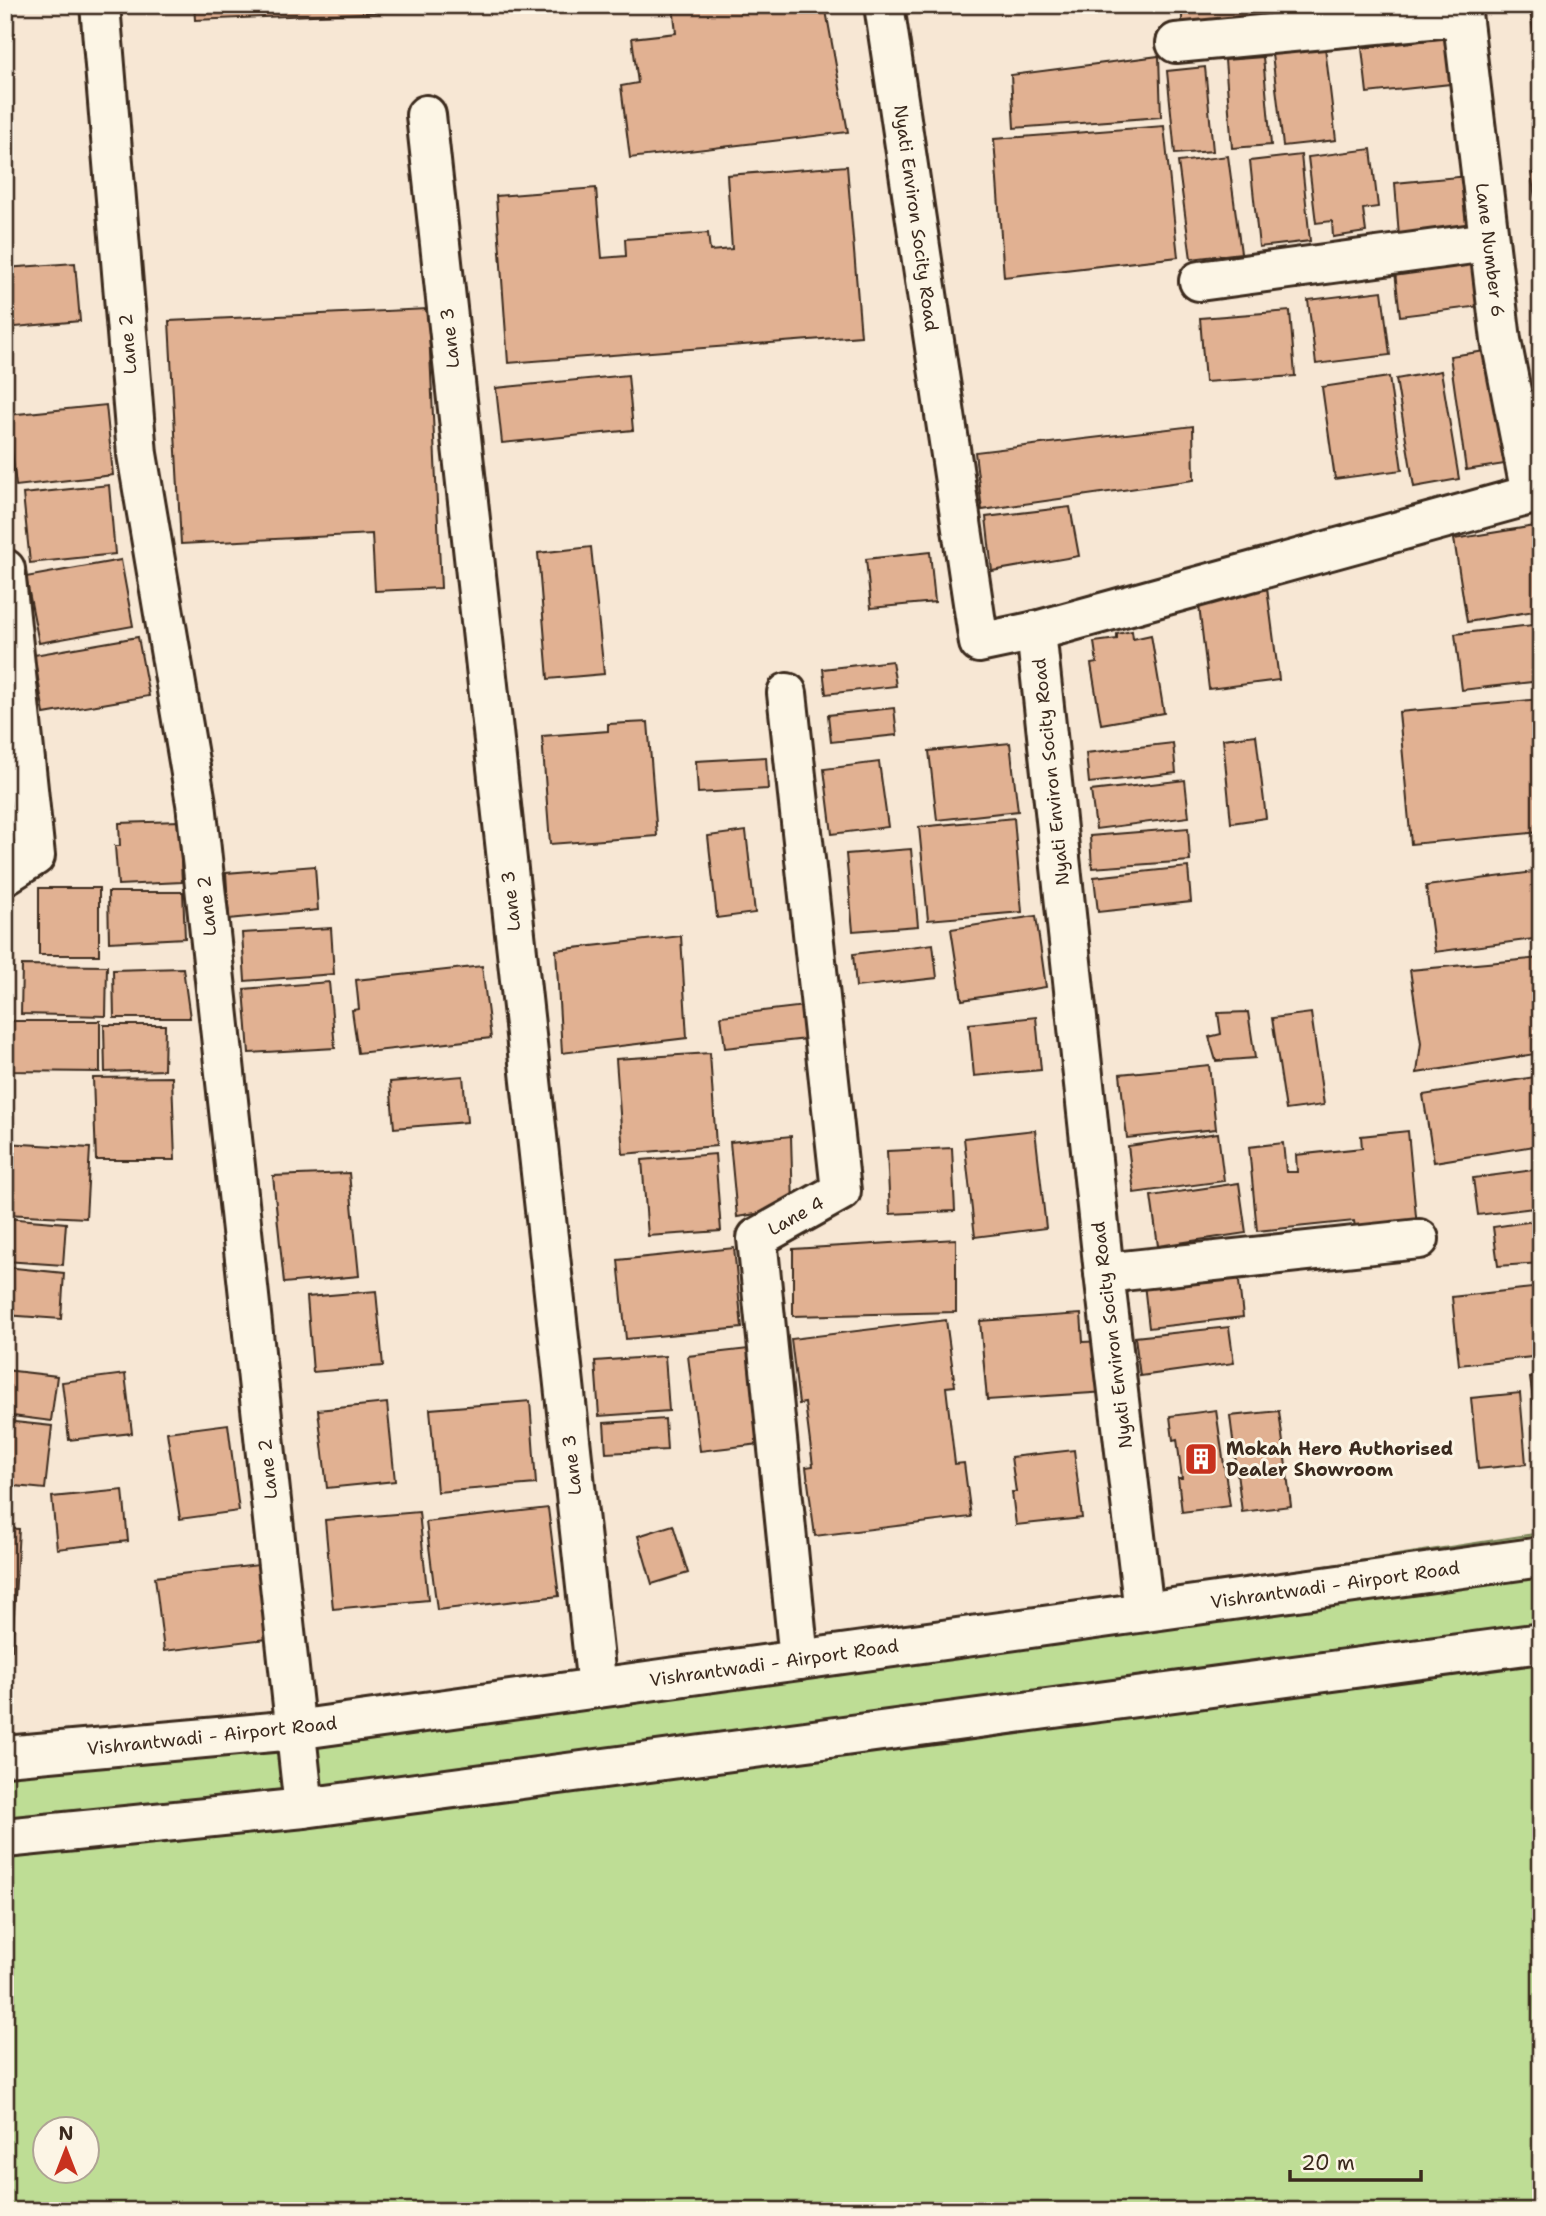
<svg xmlns="http://www.w3.org/2000/svg" width="1546" height="2216" font-family="'Shantell Sans',sans-serif">
	<rect width="100%" height="100%" fill="#f7e7d4"/>
	<filter id="ink" filterUnits="userSpaceOnUse"><feTurbulence type="fractalNoise" baseFrequency=".0143" numOctaves="2"/><feDisplacementMap in="SourceGraphic" scale="14" xChannelSelector="R" yChannelSelector="G"/><feConvolveMatrix kernelMatrix="1 2 1 2 8 2 1 2 1" color-interpolation-filters="sRGB"/></filter>
	<g filter="url(#ink)">
		<path fill="#bedd95" stroke="#7c845a" stroke-width="2" fill-rule="evenodd" d="M 1541,1533 L 1541,2211 L 5,2211 L 5,1768 ZM 46,2128 L 88,2128 L 88,2170 L 46,2170 Z"/>
		<g fill="#e1b192" stroke="#3b2a1e" stroke-width="2">
			<polygon points="194,5 408,5 408,11 195,20"/>
			<polygon points="673,5 825,5 848,132 630,158 621,86 638,83 632,38 676,33"/>
			<polygon points="1182,5 1253,5 1254,21 1182,24"/>
			<polygon points="1271,5 1297,5 1297,17 1272,19"/>
			<polygon points="1529,5 1541,5 1541,42 1535,43"/>
			<polygon points="1445,38 1450,84 1367,93 1362,48"/>
			<polygon points="1325,47 1336,140 1283,146 1272,54"/>
			<polygon points="1541,51 1541,98 1531,53"/>
			<polygon points="1159,56 1161,117 1014,128 1011,75"/>
			<polygon points="1263,57 1271,145 1232,148 1225,60"/>
			<polygon points="1205,67 1213,151 1175,154 1167,71"/>
			<polygon points="1164,126 1178,257 1004,277 994,139"/>
			<polygon points="1371,149 1378,207 1363,209 1366,232 1333,237 1332,221 1316,223 1308,157"/>
			<polygon points="1301,155 1310,241 1259,247 1250,161"/>
			<polygon points="1228,156 1241,253 1191,259 1178,162"/>
			<polygon points="847,166 861,336 508,363 496,196 596,188 602,258 626,256 625,239 708,233 710,251 732,249 727,175"/>
			<polygon points="1541,171 1541,228 1540,229 1531,173"/>
			<polygon points="1468,176 1473,231 1399,237 1395,183"/>
			<polygon points="1541,247 1541,300 1540,300 1532,248"/>
			<polygon points="1482,253 1489,305 1400,316 1394,263"/>
			<polygon points="75,263 80,321 5,328 5,268"/>
			<polygon points="1382,291 1390,355 1316,364 1308,300"/>
			<polygon points="428,309 441,588 375,591 372,534 181,544 169,321"/>
			<polygon points="1290,311 1295,376 1205,382 1200,318"/>
			<polygon points="1493,350 1511,463 1466,470 1450,356"/>
			<polygon points="1541,352 1541,377 1536,353"/>
			<polygon points="1441,371 1459,479 1414,487 1396,379"/>
			<polygon points="628,375 633,430 502,443 496,388"/>
			<polygon points="1389,377 1402,470 1335,479 1322,387"/>
			<polygon points="106,405 113,475 16,486 8,415"/>
			<polygon points="1193,426 1194,480 982,510 975,452"/>
			<polygon points="109,485 115,554 30,563 23,494"/>
			<polygon points="1070,507 1079,556 992,571 986,517"/>
			<polygon points="1541,525 1541,610 1467,622 1454,539"/>
			<polygon points="591,547 604,674 548,679 538,553"/>
			<polygon points="930,552 935,602 871,608 866,559"/>
			<polygon points="121,560 133,626 39,643 26,577"/>
			<polygon points="1267,588 1279,680 1209,689 1198,597"/>
			<polygon points="1541,624 1541,681 1462,690 1455,634"/>
			<polygon points="1132,631 1133,639 1151,635 1164,713 1101,724 1091,664 1097,663 1094,642 1117,639 1117,634"/>
			<polygon points="138,637 149,696 44,714 34,655"/>
			<polygon points="892,661 896,686 826,694 823,669"/>
			<polygon points="1541,699 1541,832 1411,844 1399,712"/>
			<polygon points="894,708 897,735 831,742 828,715"/>
			<polygon points="648,722 657,836 550,844 542,736 608,731 608,724"/>
			<polygon points="1256,735 1266,818 1231,823 1223,739"/>
			<polygon points="1010,743 1018,811 937,820 929,751"/>
			<polygon points="1173,743 1176,773 1089,783 1086,753"/>
			<polygon points="766,757 768,789 698,793 696,761"/>
			<polygon points="879,762 888,827 832,834 824,769"/>
			<polygon points="1185,780 1189,817 1096,829 1091,791"/>
			<polygon points="1014,818 1022,912 928,920 919,827"/>
			<polygon points="179,821 182,882 118,885 115,846 120,846 119,823"/>
			<polygon points="1188,828 1190,861 1092,868 1090,836"/>
			<polygon points="746,831 755,913 717,918 708,836"/>
			<polygon points="911,849 918,926 853,931 846,854"/>
			<polygon points="315,866 318,910 229,919 226,873"/>
			<polygon points="1188,867 1191,902 1098,912 1094,877"/>
			<polygon points="1541,871 1541,938 1435,952 1426,886"/>
			<rect x="39" y="888" width="60" height="67"/>
			<polygon points="108,892 183,892 185,938 109,942"/>
			<polygon points="1036,916 1046,987 962,1000 951,929"/>
			<polygon points="331,928 334,974 245,981 242,933"/>
			<polygon points="681,936 687,1038 562,1053 556,950"/>
			<polygon points="933,944 937,978 856,987 853,954"/>
			<polygon points="1541,958 1541,1053 1417,1073 1421,1043 1410,970"/>
			<polygon points="22,965 107,966 106,1016 21,1014"/>
			<polygon points="482,966 491,1038 358,1053 352,1010 359,1009 356,980"/>
			<polygon points="183,968 190,1018 114,1018 113,970"/>
			<polygon points="329,982 335,1048 249,1053 244,989"/>
			<polygon points="813,1005 816,1038 725,1048 721,1016"/>
			<polygon points="1248,1012 1255,1058 1216,1061 1209,1037 1221,1034 1218,1013"/>
			<polygon points="1311,1013 1324,1105 1286,1110 1272,1018"/>
			<polygon points="1036,1017 1041,1070 974,1076 969,1024"/>
			<polygon points="5,1021 100,1021 100,1072 5,1071"/>
			<polygon points="104,1025 165,1025 164,1070 105,1072"/>
			<polygon points="710,1053 716,1146 623,1154 616,1059"/>
			<polygon points="1209,1065 1216,1129 1127,1138 1120,1074"/>
			<polygon points="463,1076 467,1122 394,1128 390,1082"/>
			<polygon points="1541,1076 1541,1145 1434,1162 1423,1095"/>
			<polygon points="172,1077 175,1160 96,1160 93,1078"/>
			<polygon points="1035,1130 1046,1228 975,1237 964,1138"/>
			<polygon points="1408,1131 1417,1227 1356,1233 1354,1221 1257,1231 1249,1147 1283,1143 1286,1172 1297,1172 1296,1155 1362,1148 1361,1136"/>
			<polygon points="1218,1133 1224,1181 1134,1193 1128,1146"/>
			<polygon points="791,1136 793,1208 737,1217 730,1142"/>
			<polygon points="5,1143 90,1148 86,1218 5,1214"/>
			<polygon points="952,1148 955,1211 890,1214 887,1151"/>
			<polygon points="715,1154 721,1231 648,1236 642,1160"/>
			<polygon points="1541,1169 1541,1207 1478,1215 1473,1178"/>
			<polygon points="349,1173 359,1276 284,1283 273,1176"/>
			<polygon points="1239,1183 1246,1233 1158,1246 1151,1196"/>
			<polygon points="5,1218 66,1223 63,1265 5,1261"/>
			<polygon points="1541,1220 1541,1263 1498,1266 1493,1227"/>
			<polygon points="956,1239 956,1312 793,1316 793,1249"/>
			<polygon points="734,1248 742,1328 626,1339 618,1260"/>
			<polygon points="5,1267 64,1273 61,1319 5,1315"/>
			<polygon points="1238,1273 1243,1317 1149,1328 1144,1284"/>
			<polygon points="1541,1287 1541,1356 1459,1365 1452,1297"/>
			<polygon points="376,1291 383,1366 313,1372 307,1297"/>
			<polygon points="1081,1314 1083,1342 1103,1341 1107,1392 987,1400 980,1321"/>
			<polygon points="946,1320 955,1386 946,1387 955,1464 964,1463 971,1517 815,1536 806,1467 813,1466 805,1403 799,1404 791,1339"/>
			<polygon points="1229,1327 1234,1363 1140,1376 1135,1337"/>
			<polygon points="757,1348 768,1443 700,1451 688,1356"/>
			<polygon points="665,1356 669,1411 599,1416 595,1361"/>
			<polygon points="5,1370 57,1376 51,1421 5,1415"/>
			<polygon points="125,1374 132,1433 69,1440 62,1382"/>
			<polygon points="1541,1377 1541,1419 1536,1420 1530,1378"/>
			<polygon points="1520,1393 1526,1464 1478,1469 1471,1398"/>
			<polygon points="530,1401 536,1484 437,1492 430,1409"/>
			<polygon points="387,1403 395,1481 327,1488 318,1410"/>
			<polygon points="1216,1410 1230,1506 1182,1512 1178,1478 1182,1478 1177,1439 1173,1440 1170,1416"/>
			<polygon points="1279,1411 1291,1506 1242,1512 1230,1416"/>
			<polygon points="665,1419 667,1450 606,1453 604,1423"/>
			<polygon points="5,1421 52,1426 45,1489 5,1485"/>
			<polygon points="228,1424 239,1511 180,1519 167,1432"/>
			<polygon points="1074,1450 1082,1518 1016,1525 1012,1492 1016,1492 1011,1457"/>
			<polygon points="123,1490 128,1541 57,1549 52,1497"/>
			<polygon points="548,1508 559,1596 437,1610 426,1522"/>
			<polygon points="419,1512 428,1600 333,1609 325,1520"/>
			<polygon points="673,1525 688,1573 652,1584 638,1536"/>
			<polygon points="5,1528 19,1529 12,1650 5,1650"/>
			<polygon points="258,1565 267,1639 164,1651 155,1577"/>
		</g>
		<g fill="none" stroke-linecap="round" stroke-linejoin="round">
			<defs>
				<g id="minor">
					<polyline points="100,5 137,454 196,803 304,1808"/>
					<polyline points="884,5 979,643 1036,631 1541,492"/>
					<polyline points="1461,5 1501,340 1531,494"/>
					<polyline points="1176,43 1462,16"/>
					<polyline points="426,115 597,1688"/>
					<polyline points="1199,281 1488,242"/>
					<polyline points="5,569 35,856 5,875"/>
					<polyline points="1036,631 1104,1273 1144,1612"/>
					<polyline points="787,693 841,1191 757,1238 799,1660"/>
					<polyline points="1104,1273 1419,1239"/>
				</g>
				<g id="primary">
					<polyline points="5,1756 295,1730 1541,1557"/>
					<polyline points="5,1838 304,1808 1541,1643"/>
				</g>
			</defs>
			<use href="#minor" stroke="#3b2a1e" stroke-width="44"/>
			<use href="#primary" stroke="#3b2a1e" stroke-width="44"/>
			<use href="#minor" stroke="#fcf5e5" stroke-width="38"/>
			<use href="#primary" stroke="#fcf5e5" stroke-width="38"/>
		</g>
	</g>
	<defs>
		<symbol id="building-square" viewBox="-11 -11 22 22"><rect x="-9" y="-9" width="18" height="18" rx="4" fill="#c8321e" stroke="#fcf5e5"/><path d="M-4-6H4V6H1V3H-1V6H-4ZM-2.5-4.3h1.7v1.8h-1.7ZM.8-4.3h1.7v1.8H.8ZM-2.5-1h1.7V.8h-1.7ZM.8-1h1.7V.8H.8Z" fill="#fff"/></symbol>
	</defs>
	<g fill-rule="evenodd">
		<use href="#building-square" x="1182" y="1440" width="38" height="38"/>
	</g>
	<g text-anchor="middle" stroke-width="6" stroke-linejoin="round" paint-order="stroke">
		<g font-size="18" fill="#3b2a1e" stroke="#fcf5e5">
			<text transform="translate(916 218) rotate(82)" y="6">Nyati Environ Socity Road</text>
			<text transform="translate(1490 250) rotate(83)" y="6">Lane Number 6</text>
			<text transform="translate(450 338) rotate(-96)" y="6">Lane 3</text>
			<text transform="translate(128 344) rotate(-95)" y="6">Lane 2</text>
			<text transform="translate(1051 772) rotate(-96)" y="6">Nyati Environ Socity Road</text>
			<text transform="translate(511 901) rotate(-96)" y="6">Lane 3</text>
			<text transform="translate(207 906) rotate(-96)" y="6">Lane 2</text>
			<text transform="translate(796 1216) rotate(-29)" y="6">Lane 4</text>
			<text transform="translate(1112 1335) rotate(-97)" y="6">Nyati Environ Socity Road</text>
			<text transform="translate(572 1465) rotate(-96)" y="6">Lane 3</text>
			<text transform="translate(268 1469) rotate(-96)" y="6">Lane 2</text>
			<text transform="translate(1335 1585) rotate(-8)" y="6">Vishrantwadi - Airport Road</text>
			<text transform="translate(774 1663) rotate(-8)" y="6">Vishrantwadi - Airport Road</text>
			<text transform="translate(212 1736) rotate(-6)" y="6">Vishrantwadi - Airport Road</text>
		</g>
		<g font-size="18" font-weight="bold" fill="#3b2a1e" stroke="#fcf5e5" text-anchor="start">
			<text x="1226" y="1455">Mokah Hero Authorised<tspan x="1226" dy="21">Dealer Showroom</tspan></text>
		</g>
	</g>
	<rect width="1546" height="2216" fill="none" stroke="#fcf5e5" stroke-width="28"/>
	<rect x="14" y="14" width="1518" height="2188" fill="none" stroke="#3b2a1e" stroke-width="2.5" filter="url(#ink)"/>
	<g transform="translate(66 2150)"><circle r="33" fill="#fcf5e5" stroke="#afa495" stroke-width="2"/>
	<path d="M0-5L12 26L0 18L-12 26Z" fill="#c8321e"/>
	<text y="-10" font-size="19" font-weight="bold" text-anchor="middle" fill="#3b2a1e">N</text>
	</g>
	<path d="M1290 2170v10h131v-10" fill="none" stroke="#3b2a1e" stroke-width="3.5"/>
	<text x="1301" y="2170" font-size="21" fill="#3b2a1e" stroke="#fcf5e5" stroke-width="5" paint-order="stroke">20 m</text>
</svg>
